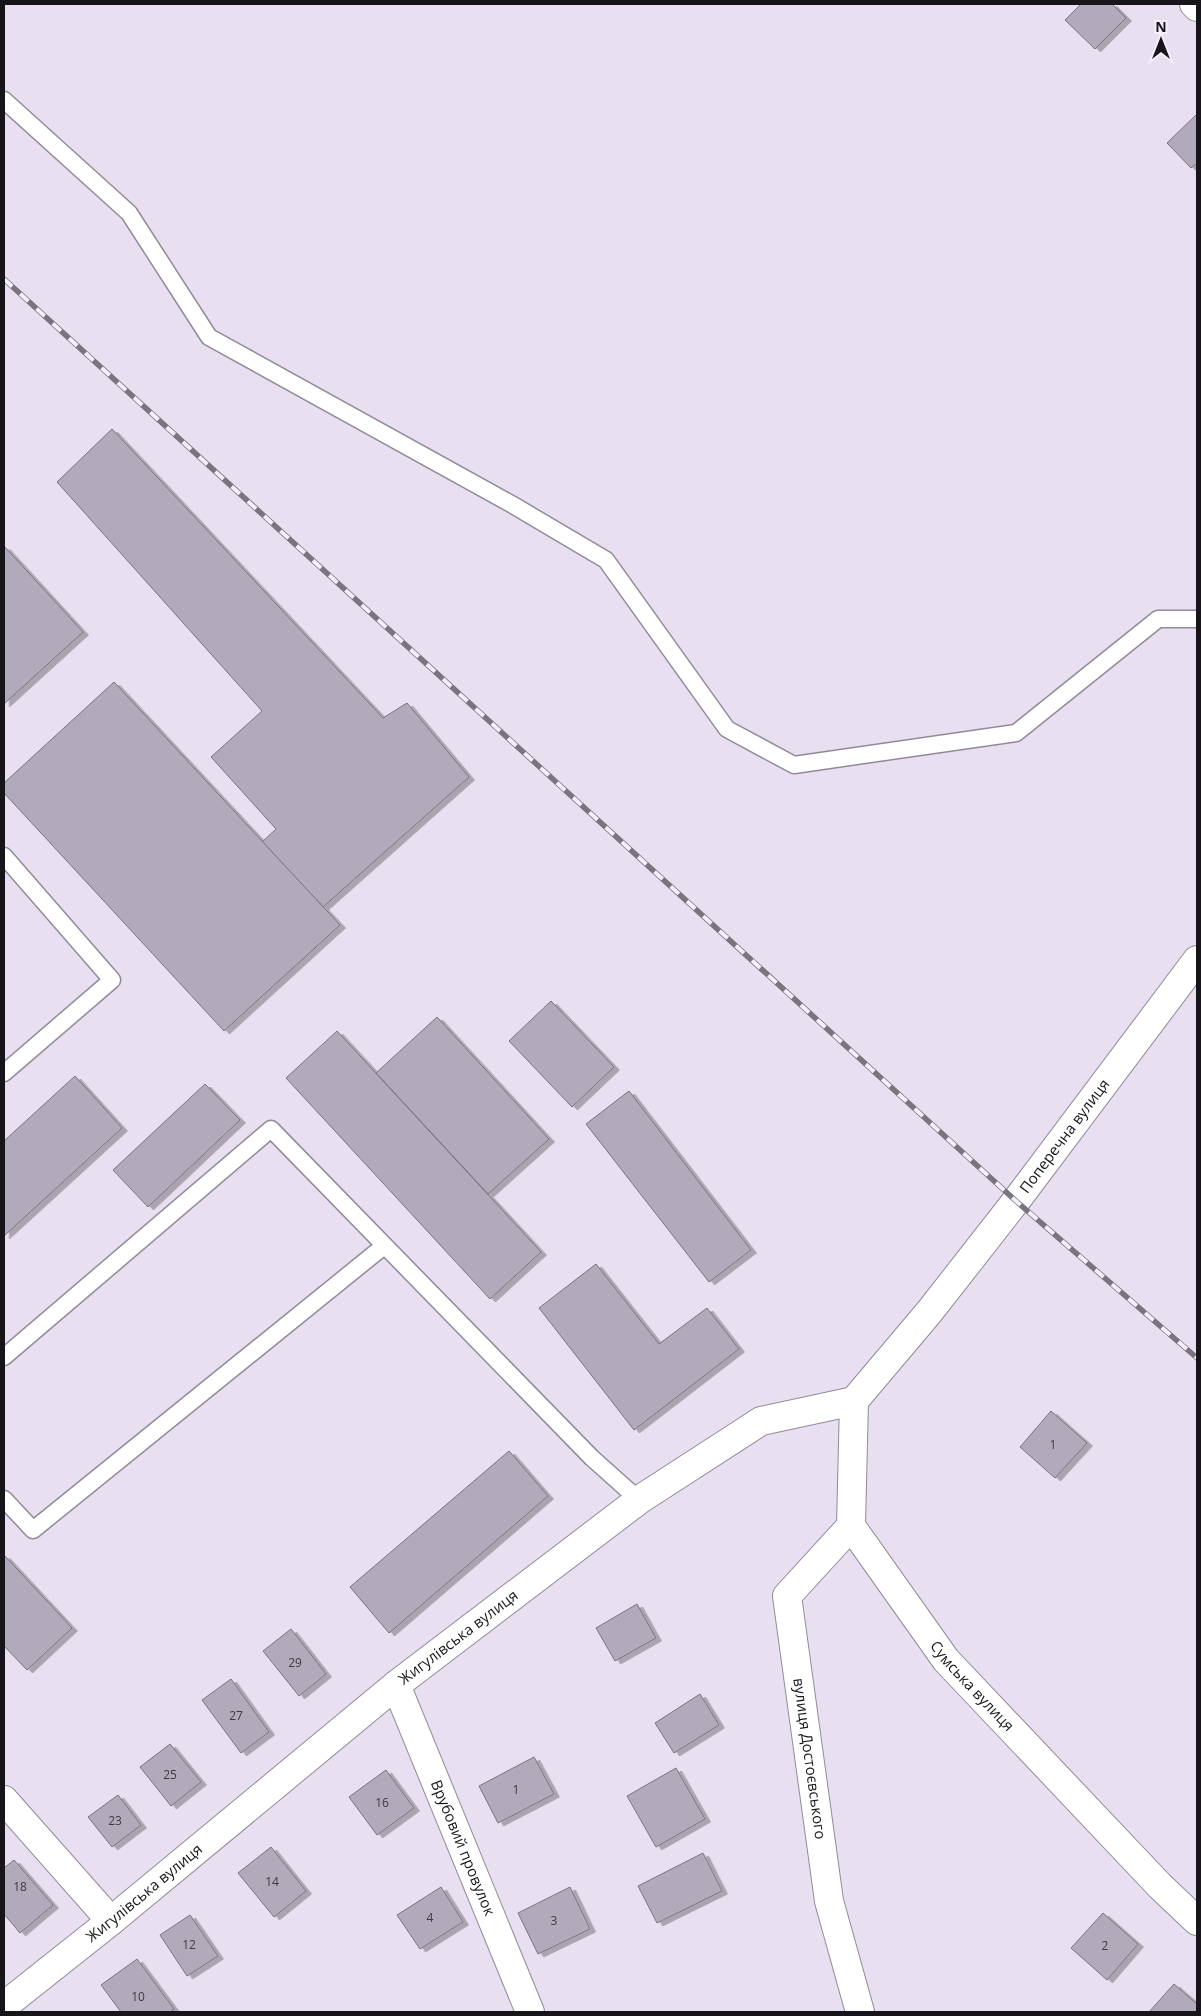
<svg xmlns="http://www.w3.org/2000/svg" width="1201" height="2016" font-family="'Open Sans',sans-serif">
	<defs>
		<filter id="shadow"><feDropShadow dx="5.5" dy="3" stdDeviation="0" flood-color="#0004"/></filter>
	</defs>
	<rect width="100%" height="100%" fill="#e8e0f0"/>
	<g fill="#b1aaba" stroke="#797381" filter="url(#shadow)">
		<polygon points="1081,4 1112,4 1126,18 1095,49 1065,20"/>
		<polygon points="1197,114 1197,163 1191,168 1167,143"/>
		<polygon points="112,429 383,718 407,703 469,777 323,907 262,842 276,829 211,757 262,711 57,482"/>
		<polygon points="4,546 83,632 4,704"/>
		<polygon points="114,682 340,925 224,1031 4,793 4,783"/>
		<polygon points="551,1001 614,1067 572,1107 509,1041"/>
		<polygon points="437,1017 549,1139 488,1194 376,1073"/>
		<polygon points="337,1031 541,1252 490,1299 286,1078"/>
		<polygon points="75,1076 122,1128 4,1236 4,1141"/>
		<polygon points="205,1084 240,1120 148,1207 113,1170"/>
		<polygon points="629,1091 751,1250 709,1282 586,1124"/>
		<polygon points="596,1264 659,1344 707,1308 739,1349 634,1430 539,1308"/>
		<polygon points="1051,1411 1087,1443 1055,1478 1020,1447"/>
		<polygon points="509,1451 548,1496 389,1633 350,1587"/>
		<polygon points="4,1555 72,1628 27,1670 4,1646"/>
		<polygon points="637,1604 656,1638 615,1661 596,1628"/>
		<polygon points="291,1629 326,1674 299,1696 263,1651"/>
		<polygon points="231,1679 269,1732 241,1753 202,1700"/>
		<polygon points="700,1694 719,1725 674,1753 655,1723"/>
		<polygon points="170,1744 201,1782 171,1806 140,1767"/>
		<polygon points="534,1757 554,1794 498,1823 479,1786"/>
		<polygon points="676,1768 705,1819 656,1847 627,1796"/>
		<polygon points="386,1770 414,1808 377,1835 349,1797"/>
		<polygon points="118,1795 141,1825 112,1847 88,1817"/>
		<polygon points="271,1847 306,1891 274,1917 238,1873"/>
		<polygon points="703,1853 722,1891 657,1923 638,1886"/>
		<polygon points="14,1860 53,1905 20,1933 4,1914 4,1868"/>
		<polygon points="441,1887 463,1922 420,1949 397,1915"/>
		<polygon points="570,1887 590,1929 538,1954 518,1913"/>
		<polygon points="1103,1913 1138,1944 1107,1980 1071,1948"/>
		<polygon points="190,1915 218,1956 187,1976 160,1935"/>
		<polygon points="137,1959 174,2009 170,2012 121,2012 101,1985"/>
		<polygon points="1174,1984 1197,2004 1197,2012 1149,2012"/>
	</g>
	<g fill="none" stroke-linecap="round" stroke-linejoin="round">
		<defs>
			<g id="lane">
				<polyline points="4,100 129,213 209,337 513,505 606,560 727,729 794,765 1016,733 1158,619 1197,619"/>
				<polyline points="4,856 112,980 4,1073"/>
				<polyline points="4,1357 271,1129 592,1458 639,1500"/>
				<polyline points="4,1499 33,1530 384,1246"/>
			</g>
			<g id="street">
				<polyline points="1194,4 1197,7"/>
				<path id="s1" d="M 854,1401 L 851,1526 L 946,1660 L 1160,1886 L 1197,1921"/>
				<path id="s2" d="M 851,1526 L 787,1596 L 829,1901 L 860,2012"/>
				<path id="s3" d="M 396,1685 L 530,2012"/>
				<polyline points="4,1800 111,1921"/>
				<path id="s4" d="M 4,2006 L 111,1921 L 396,1685 L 639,1500 L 761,1421 L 854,1401 L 930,1311 L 1016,1201 L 1197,960"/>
			</g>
		</defs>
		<use href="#lane" stroke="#918a99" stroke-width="19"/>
		<use href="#street" stroke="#918a99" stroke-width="30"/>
		<use href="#lane" stroke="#fff" stroke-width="16"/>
		<use href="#street" stroke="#fff" stroke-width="28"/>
		<defs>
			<polyline id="rail" points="4,279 1016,1201 1197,1358"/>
		</defs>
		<use href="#rail" stroke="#79747e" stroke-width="5.5"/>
		<use href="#rail" stroke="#f5eefe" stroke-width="4" stroke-dasharray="11" stroke-linecap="butt"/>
	</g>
	<g text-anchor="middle" stroke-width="4" stroke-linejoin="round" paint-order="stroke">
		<g font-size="12" fill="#3e3a42">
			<text x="1053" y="1449">1</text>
			<text x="295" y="1667">29</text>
			<text x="236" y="1720">27</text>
			<text x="170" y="1779">25</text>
			<text x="516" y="1794">1</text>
			<text x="382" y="1807">16</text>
			<text x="115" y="1825">23</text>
			<text x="272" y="1886">14</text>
			<text x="20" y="1891">18</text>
			<text x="430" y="1922">4</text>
			<text x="554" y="1925">3</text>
			<text x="189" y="1949">12</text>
			<text x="1105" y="1950">2</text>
			<text x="138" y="2001">10</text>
		</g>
		<g font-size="15" fill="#17151a" stroke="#f5eefe">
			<text dy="5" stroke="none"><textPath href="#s4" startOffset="1391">Поперечна вулиця</textPath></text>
			<text dy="5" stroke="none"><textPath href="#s4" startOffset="585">Жигулівська вулиця</textPath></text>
			<text dy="5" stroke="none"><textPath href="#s1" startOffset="326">Сумська вулиця</textPath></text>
			<text dy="5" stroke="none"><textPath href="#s2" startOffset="259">вулиця Достоєвського</textPath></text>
			<text dy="5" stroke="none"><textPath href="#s3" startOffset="176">Врубовий провулок</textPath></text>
			<text dy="5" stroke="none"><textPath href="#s4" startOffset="180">Жигулівська вулиця</textPath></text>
		</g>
	</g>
	<rect width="1201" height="2016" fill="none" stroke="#17151a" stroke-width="10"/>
	<g transform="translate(1161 40)" stroke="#f5eefe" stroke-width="4" paint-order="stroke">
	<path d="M0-4L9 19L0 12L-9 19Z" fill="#17151a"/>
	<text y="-8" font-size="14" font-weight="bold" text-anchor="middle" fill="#17151a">N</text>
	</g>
</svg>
